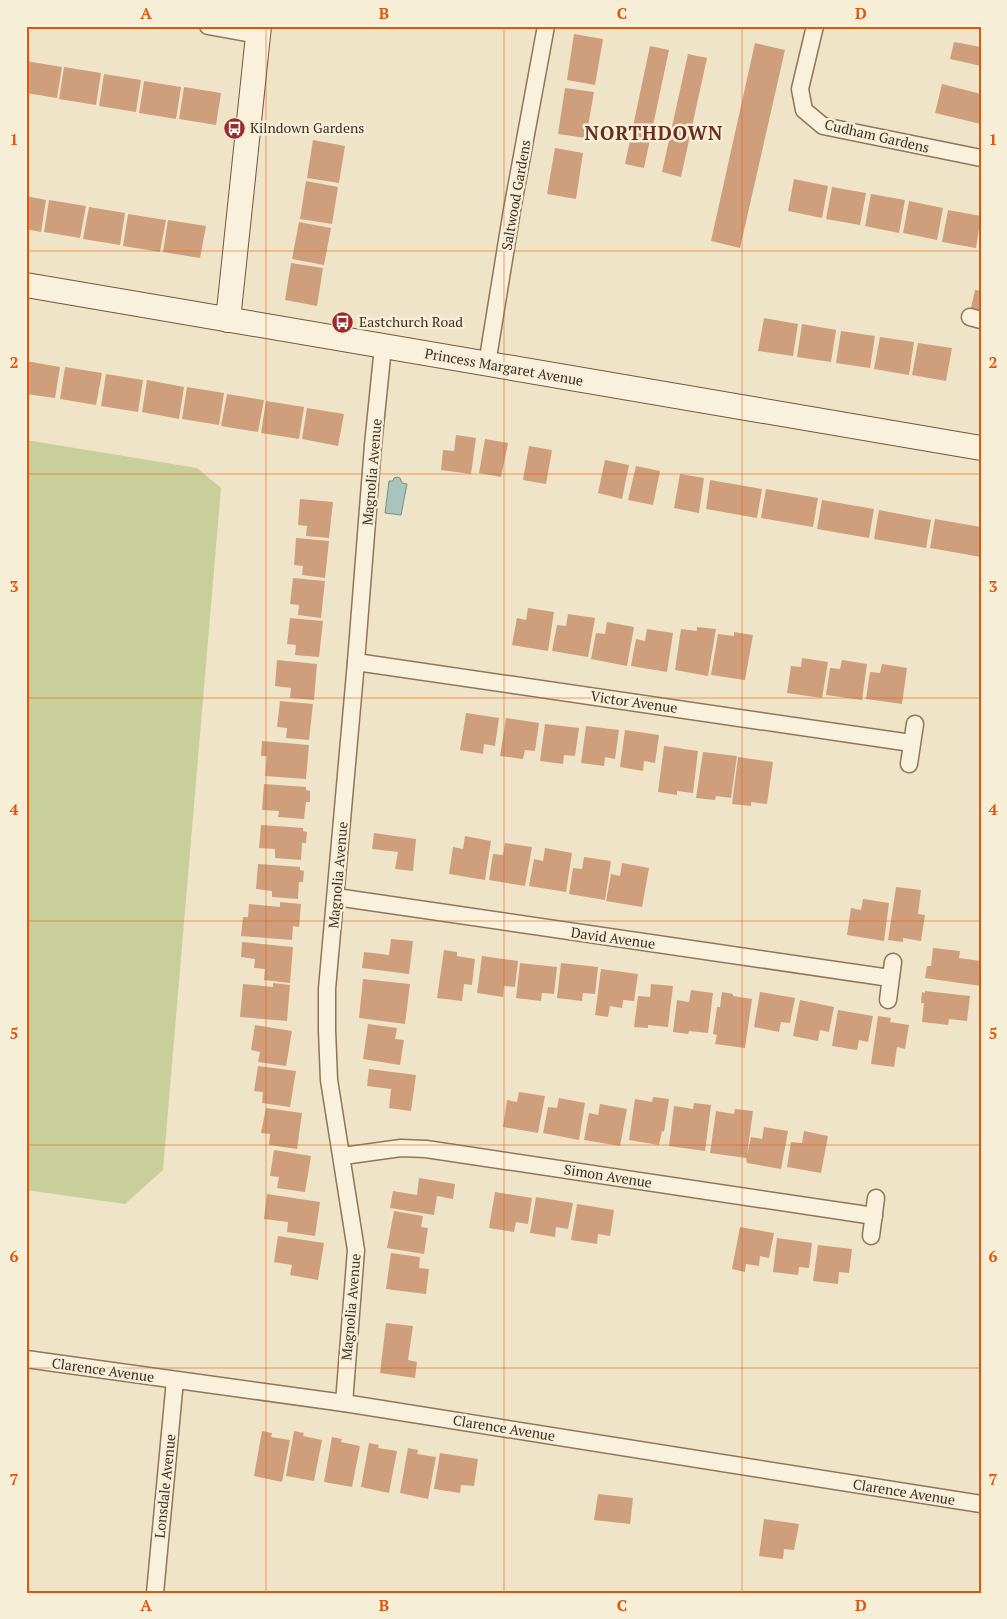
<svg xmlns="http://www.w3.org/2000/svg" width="1007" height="1619" font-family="'PT Serif',serif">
	<rect width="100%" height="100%" fill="#f0e4c8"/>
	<polygon fill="#c9cf9b" points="26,440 197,468 221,488 163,1170 125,1204 26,1190"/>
	<polygon fill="#a9c4bc" stroke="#6f938a" points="397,477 400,478 402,483 407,484 401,515 385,513 389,481 393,481 394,478"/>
	<g fill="#cf9f7d">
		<polygon points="574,34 603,39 595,85 567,80"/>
		<polygon points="954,42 981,47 981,66 950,59"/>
		<polygon points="755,43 785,50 740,248 711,241"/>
		<polygon points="650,46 669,50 644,168 625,164"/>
		<polygon points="688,54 707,58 681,177 662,172"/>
		<polygon points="26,61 62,67 57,98 26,93"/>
		<polygon points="64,67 101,73 96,105 59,99"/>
		<polygon points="104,74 141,80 136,112 99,106"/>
		<polygon points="144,81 181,87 176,119 139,113"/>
		<polygon points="942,84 981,94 981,124 935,113"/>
		<polygon points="184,87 221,93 216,125 179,119"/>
		<polygon points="565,88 594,92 586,138 558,134"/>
		<polygon points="313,140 345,146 339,183 307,178"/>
		<polygon points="555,148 583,153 576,199 547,194"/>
		<polygon points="794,179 828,186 822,218 788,211"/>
		<polygon points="306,181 338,187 332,224 300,219"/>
		<polygon points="832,187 866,193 860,225 826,219"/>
		<polygon points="871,194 905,200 899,233 865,226"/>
		<polygon points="26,196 46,200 41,232 26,229"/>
		<polygon points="49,200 86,206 80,238 44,232"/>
		<polygon points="909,201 943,208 937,240 903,233"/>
		<polygon points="89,207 125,213 120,245 83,239"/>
		<polygon points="948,210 981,216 976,248 942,242"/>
		<polygon points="128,214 166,220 160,252 123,246"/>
		<polygon points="168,220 206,226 200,258 163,252"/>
		<polygon points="299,222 331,228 324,265 292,259"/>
		<polygon points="291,263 323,268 317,306 285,300"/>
		<polygon points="975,290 981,291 981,310 971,308"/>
		<polygon points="764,318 798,324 793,356 758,351"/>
		<polygon points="802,324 836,330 831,362 797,357"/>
		<polygon points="841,331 875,336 870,368 836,363"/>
		<polygon points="880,337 914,342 909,375 874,369"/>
		<polygon points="918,343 952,348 946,381 912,375"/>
		<polygon points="26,361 60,367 55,398 26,394"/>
		<polygon points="65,367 102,373 96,405 60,399"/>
		<polygon points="106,374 143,380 138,412 101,406"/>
		<polygon points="147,380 184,387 179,419 142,412"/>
		<polygon points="187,387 224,393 219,425 182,419"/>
		<polygon points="227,394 264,400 258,432 221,426"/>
		<polygon points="266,401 304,407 299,439 261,433"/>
		<polygon points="307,408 344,414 338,446 302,439"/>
		<polygon points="456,435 476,438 471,474 441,470 443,450 454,451"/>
		<polygon points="485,439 508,443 501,477 479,473"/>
		<polygon points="529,446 552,450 546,484 523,480"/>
		<polygon points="605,460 629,465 622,499 598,493"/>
		<polygon points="636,466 660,471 653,505 628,500"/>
		<polygon points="680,474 704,478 699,513 674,508"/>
		<polygon points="710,480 762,489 757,518 706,509"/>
		<polygon points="766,489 818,498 813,527 761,518"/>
		<polygon points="300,499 333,502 329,538 306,536 307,526 298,525"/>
		<polygon points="822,500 874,509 869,538 817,529"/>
		<polygon points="879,510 931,520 926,548 874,539"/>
		<polygon points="935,519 981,527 981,557 930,548"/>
		<polygon points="296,538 329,541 325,578 302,575 303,566 294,565"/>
		<polygon points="293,578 325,581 321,618 298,615 299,605 290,604"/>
		<polygon points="528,608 554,612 548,651 512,645 517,618 526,620"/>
		<polygon points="568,614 595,618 588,657 552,651 557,625 566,626"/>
		<polygon points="290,618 323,621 319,657 295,655 296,645 287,644"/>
		<polygon points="607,622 634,627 627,666 591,659 596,633 605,634"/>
		<polygon points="697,627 716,629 708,676 675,670 681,629 697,631"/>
		<polygon points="647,629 673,633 667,672 631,666 636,639 645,641"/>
		<polygon points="734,632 753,635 745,680 711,675 718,634 734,636"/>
		<polygon points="802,658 828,662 822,698 787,693 791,666 801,667"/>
		<polygon points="277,660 317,664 314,700 290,698 291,688 275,686"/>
		<polygon points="842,660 867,664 862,700 826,695 830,668 840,669"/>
		<polygon points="882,664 907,668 902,704 866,699 870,672 880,673"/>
		<polygon points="280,701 313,704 309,740 286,738 287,728 277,727"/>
		<polygon points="466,713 499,718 495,746 484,744 483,754 460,750"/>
		<polygon points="506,718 539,723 535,751 525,750 523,759 500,756"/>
		<polygon points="545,724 579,728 575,756 564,755 563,764 540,761"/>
		<polygon points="586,726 619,730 615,759 605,757 604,766 581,763"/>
		<polygon points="625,730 659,735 655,763 644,761 643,771 620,767"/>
		<polygon points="262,741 309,745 306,779 265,776 267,756 261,756"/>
		<polygon points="664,746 698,751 693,793 677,791 677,795 658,792"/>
		<polygon points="703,752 737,756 731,798 716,796 715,800 696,798"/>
		<polygon points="738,757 773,762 767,804 751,802 751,806 732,804"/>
		<polygon points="264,784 306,787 306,790 310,791 310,802 306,802 304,819 278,817 279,811 262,810"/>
		<polygon points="261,825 303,828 303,831 307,832 306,843 302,843 301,860 275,858 275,849 259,848"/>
		<polygon points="374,833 416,839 413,871 395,869 398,852 372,849"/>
		<polygon points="465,836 491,841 485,880 449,874 453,847 463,849"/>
		<polygon points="505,843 532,847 525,886 489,880 493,854 503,855"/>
		<polygon points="545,848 572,853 566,892 529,886 534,859 543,861"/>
		<polygon points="584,857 611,861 605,900 569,894 573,868 582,869"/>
		<polygon points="622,863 649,868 642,907 606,901 611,874 620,876"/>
		<polygon points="258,864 300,867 300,870 304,871 303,882 299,882 298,899 272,897 272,891 256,889"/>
		<polygon points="896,887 921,890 918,914 925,915 921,941 903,938 903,942 888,940"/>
		<polygon points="863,899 889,903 884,941 847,935 851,908 861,910"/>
		<polygon points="280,902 301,904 299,927 293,926 292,940 241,936 243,917 248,917 249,904 280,907"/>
		<polygon points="391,939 413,941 409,974 362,968 364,952 389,955"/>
		<polygon points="242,942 293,947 290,983 264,980 265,969 254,968 255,959 241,957"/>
		<polygon points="933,948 960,951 959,958 981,961 981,986 925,978 927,966 931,966"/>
		<polygon points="444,950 457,952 457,956 475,959 472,985 464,984 462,1001 437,998"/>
		<polygon points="482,956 518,961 515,987 504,986 503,997 477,993"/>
		<polygon points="520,963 557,967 554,994 542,993 541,1001 516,998"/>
		<polygon points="561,963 598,967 595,994 583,993 582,1001 557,998"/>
		<polygon points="601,969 638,974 634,1001 623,1000 622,1008 610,1006 608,1017 595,1015"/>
		<polygon points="363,979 410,984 405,1024 359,1018"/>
		<polygon points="273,983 290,985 287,1021 240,1017 243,984 273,987"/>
		<polygon points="651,984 673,986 668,1027 648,1025 648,1028 634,1027 638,996 650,997"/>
		<polygon points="691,990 713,993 708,1033 689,1031 688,1034 673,1032 677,1000 689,1002"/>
		<polygon points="925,991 970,996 967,1021 949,1019 948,1025 922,1022 924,1003 921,1003 922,992 925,993"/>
		<polygon points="722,992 733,994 733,996 752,999 745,1048 715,1044 717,1035 713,1034 717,1007 720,1007"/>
		<polygon points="760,992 795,998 790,1023 781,1022 779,1032 754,1027"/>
		<polygon points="800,1000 834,1007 829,1032 820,1030 818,1041 793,1036"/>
		<polygon points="838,1010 873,1016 868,1042 859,1040 857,1050 832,1046"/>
		<polygon points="878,1016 891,1018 890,1022 909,1025 905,1049 897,1047 894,1067 871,1064"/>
		<polygon points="368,1024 397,1028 395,1039 404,1040 400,1065 363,1059"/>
		<polygon points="255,1025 292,1031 286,1066 258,1062 260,1052 251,1050"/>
		<polygon points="258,1066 296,1071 290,1107 262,1103 263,1092 254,1091"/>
		<polygon points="369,1069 416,1075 411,1111 389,1108 391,1089 367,1086"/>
		<polygon points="519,1092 545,1096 538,1133 503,1127 507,1100 517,1102"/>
		<polygon points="653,1097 669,1099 664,1132 662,1131 659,1145 629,1140 635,1099 652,1102"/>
		<polygon points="559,1098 585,1103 579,1140 543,1133 548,1107 557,1108"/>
		<polygon points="694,1103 711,1105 705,1151 669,1146 674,1106 693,1109"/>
		<polygon points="600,1104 627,1109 620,1146 584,1140 589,1113 598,1115"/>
		<polygon points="266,1108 302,1113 297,1149 269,1145 270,1134 261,1133"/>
		<polygon points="735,1109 753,1111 747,1155 751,1137 762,1139 764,1127 788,1131 781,1169 747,1163 746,1158 710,1153 716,1111 734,1114"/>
		<polygon points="804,1131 828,1136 821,1173 787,1167 791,1142 802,1143"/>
		<polygon points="274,1150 311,1156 305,1192 277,1188 279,1177 270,1176"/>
		<polygon points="419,1178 455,1184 453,1199 437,1196 434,1215 390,1208 393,1191 417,1195"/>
		<polygon points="495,1192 532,1198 528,1224 516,1222 514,1232 489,1228"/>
		<polygon points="267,1194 320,1202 315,1236 287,1232 288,1222 264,1219"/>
		<polygon points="536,1197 573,1203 568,1229 556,1227 555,1237 530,1233"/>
		<polygon points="577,1204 614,1210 610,1236 598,1234 597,1244 571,1240"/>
		<polygon points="394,1211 423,1216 421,1227 428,1228 424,1254 387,1248"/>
		<polygon points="740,1227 774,1233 769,1258 760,1256 759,1266 746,1264 745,1272 732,1269"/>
		<polygon points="278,1236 324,1243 318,1280 290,1275 292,1265 274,1262"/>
		<polygon points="777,1238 812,1243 809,1268 799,1267 798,1275 773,1272"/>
		<polygon points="818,1245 852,1249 849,1273 839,1272 838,1284 813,1281"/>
		<polygon points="391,1253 420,1257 419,1268 429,1269 426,1294 386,1289"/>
		<polygon points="386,1323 413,1326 408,1360 417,1362 415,1378 380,1373"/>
		<polygon points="262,1431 272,1433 271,1437 290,1440 282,1482 254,1476"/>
		<polygon points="294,1431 304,1433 303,1436 322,1440 314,1481 286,1476"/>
		<polygon points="332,1437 342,1439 341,1442 360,1446 352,1487 324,1482"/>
		<polygon points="369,1443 379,1445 378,1448 397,1451 389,1493 361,1487"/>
		<polygon points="408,1448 418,1450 417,1454 436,1457 428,1499 400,1493"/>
		<polygon points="440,1453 478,1459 474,1486 461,1485 460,1493 434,1489"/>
		<polygon points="598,1494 633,1498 630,1524 594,1520"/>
		<polygon points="764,1519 799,1524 794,1550 784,1549 783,1559 759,1556"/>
	</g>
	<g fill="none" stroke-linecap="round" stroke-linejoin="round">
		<defs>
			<g id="street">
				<polyline points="208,26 258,35"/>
				<polyline points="815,26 800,89 804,110 823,126 981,158"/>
				<polyline points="970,317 981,320"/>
				<polyline points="487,364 512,210 546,26"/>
				<polyline points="356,662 911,743"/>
				<polyline points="909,764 915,724"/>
				<polyline points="336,897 890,978"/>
				<polyline points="888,1000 893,962"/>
				<polyline points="343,1156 401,1148 426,1149 874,1216"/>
				<polyline points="871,1236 876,1198"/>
				<polyline points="26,1359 344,1403 981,1504"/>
				<polyline points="344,1403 356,1250 329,1080 327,1030 327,989 356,662 373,445 383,347"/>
				<polyline points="155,1593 175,1380"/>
			</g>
			<g id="secondary">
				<polyline points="26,285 981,448"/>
				<polyline points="228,320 259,26"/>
			</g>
		</defs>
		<use href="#street" stroke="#8d765c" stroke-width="19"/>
		<use href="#secondary" stroke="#6f573f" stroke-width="26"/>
		<use href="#street" stroke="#faf1dc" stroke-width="16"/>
		<use href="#secondary" stroke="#faf1dc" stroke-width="24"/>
	</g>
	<path fill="none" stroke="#df570d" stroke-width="1" stroke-opacity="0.55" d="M 266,26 L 266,1593M 504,26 L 504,1593M 742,26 L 742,1593M 26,251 L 981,251M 26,474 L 981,474M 26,698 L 981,698M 26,921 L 981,921M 26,1145 L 981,1145M 26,1368 L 981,1368"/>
	<defs>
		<symbol id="bus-disc" viewBox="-11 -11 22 22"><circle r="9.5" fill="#9e2a2b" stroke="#f7eed8"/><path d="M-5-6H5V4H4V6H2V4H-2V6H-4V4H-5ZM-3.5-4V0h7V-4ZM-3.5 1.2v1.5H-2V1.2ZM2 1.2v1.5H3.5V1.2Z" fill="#fff"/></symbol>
	</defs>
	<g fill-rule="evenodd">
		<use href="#bus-disc" x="222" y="116" width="25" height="25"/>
		<use href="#bus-disc" x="330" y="310" width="25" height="25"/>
	</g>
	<g text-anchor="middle" stroke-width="5" stroke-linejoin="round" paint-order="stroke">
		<g font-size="14" fill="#3d2e20" stroke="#f7eed8" text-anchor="start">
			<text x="250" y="133">Kilndown Gardens</text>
			<text x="359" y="327">Eastchurch Road</text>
		</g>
		<g font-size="14" fill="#3d2e20" stroke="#f7eed8">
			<text transform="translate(877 136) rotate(13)" y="5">Cudham Gardens</text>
			<text transform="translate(516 195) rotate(-80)" y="5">Saltwood Gardens</text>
			<text transform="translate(504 367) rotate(10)" y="5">Princess Margaret Avenue</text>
			<text transform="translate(372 472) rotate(-85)" y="5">Magnolia Avenue</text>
			<text transform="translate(634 702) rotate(8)" y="5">Victor Avenue</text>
			<text transform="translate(338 875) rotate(-85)" y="5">Magnolia Avenue</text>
			<text transform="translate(613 938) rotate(8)" y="5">David Avenue</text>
			<text transform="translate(608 1176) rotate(9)" y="5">Simon Avenue</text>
			<text transform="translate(351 1307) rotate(-85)" y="5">Magnolia Avenue</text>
			<text transform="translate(103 1370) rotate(8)" y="5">Clarence Avenue</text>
			<text transform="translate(504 1428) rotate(9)" y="5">Clarence Avenue</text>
			<text transform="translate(165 1486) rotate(-84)" y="5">Lonsdale Avenue</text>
			<text transform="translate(904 1492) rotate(9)" y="5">Clarence Avenue</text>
		</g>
		<g font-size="19" font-weight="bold" letter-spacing="1" fill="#6b2e1e" stroke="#f7eed8">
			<text x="654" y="140">NORTHDOWN</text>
		</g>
	</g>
	<rect width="1007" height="1619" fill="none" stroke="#f7eed8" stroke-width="55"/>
	<rect x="28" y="28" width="952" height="1564" fill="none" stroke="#df570d" stroke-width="2"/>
	<g font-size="16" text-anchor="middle" font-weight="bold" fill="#df570d">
		<text x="146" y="19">A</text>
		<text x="384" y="19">B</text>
		<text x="622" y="19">C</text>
		<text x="861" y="19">D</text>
		<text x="14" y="145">1</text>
		<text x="993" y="145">1</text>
		<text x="14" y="368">2</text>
		<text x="993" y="368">2</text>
		<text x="14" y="592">3</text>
		<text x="993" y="592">3</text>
		<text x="14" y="815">4</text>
		<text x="993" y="815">4</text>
		<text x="14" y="1039">5</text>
		<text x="993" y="1039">5</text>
		<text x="14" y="1262">6</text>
		<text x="993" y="1262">6</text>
		<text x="14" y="1485">7</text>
		<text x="993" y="1485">7</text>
		<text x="146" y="1611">A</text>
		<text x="384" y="1611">B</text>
		<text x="622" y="1611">C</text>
		<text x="861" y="1611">D</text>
	</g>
</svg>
